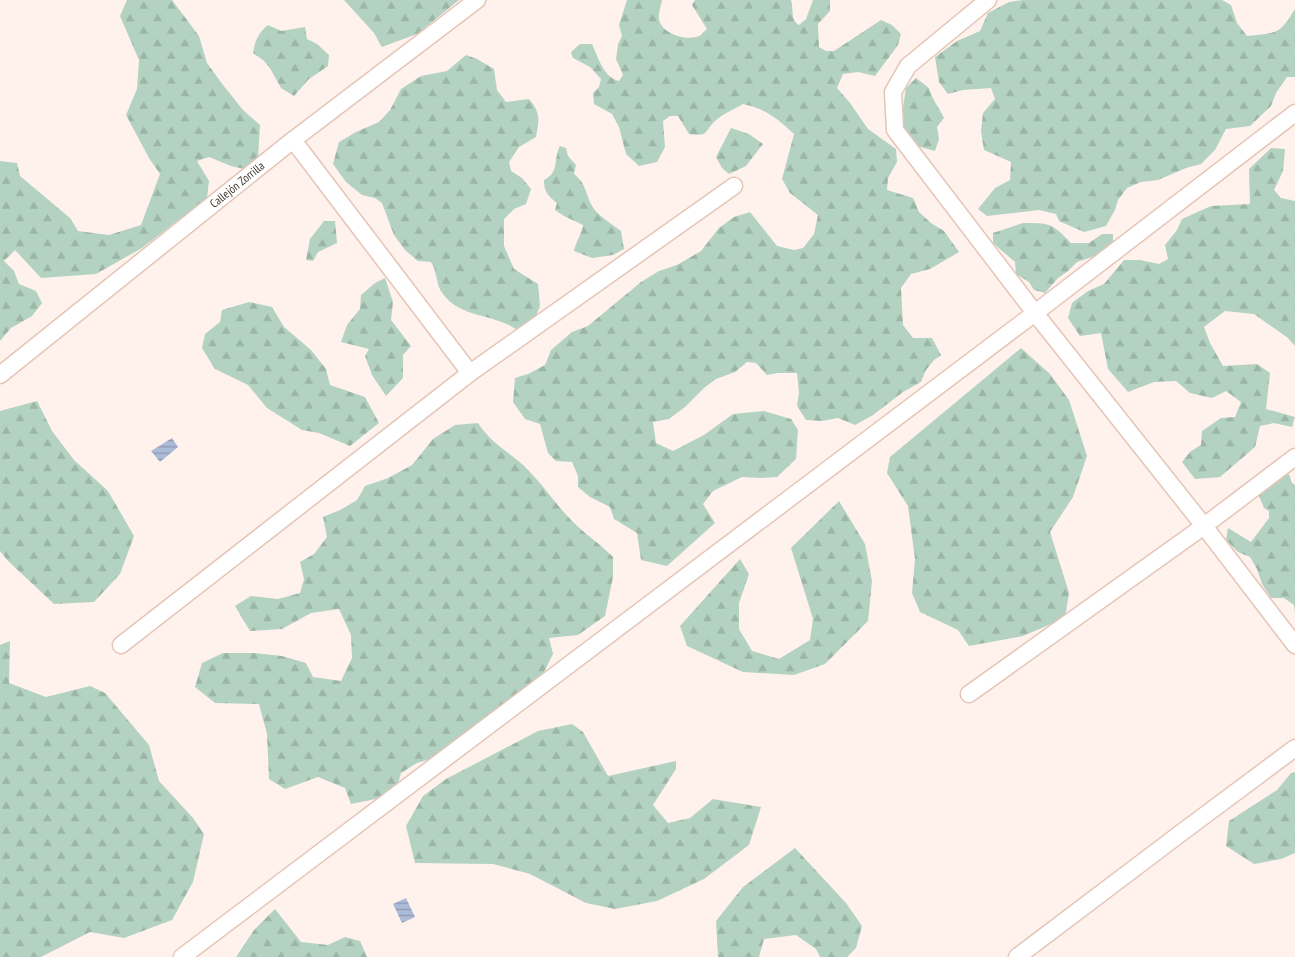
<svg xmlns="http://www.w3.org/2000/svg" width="1295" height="957" font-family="'PT Sans Narrow',sans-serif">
	<defs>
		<pattern id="forest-firs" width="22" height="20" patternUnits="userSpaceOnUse" patternTransform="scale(1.25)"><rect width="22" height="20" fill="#b3d2c1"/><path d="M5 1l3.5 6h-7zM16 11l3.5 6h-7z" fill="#9bb5a6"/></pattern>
		<pattern id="water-rules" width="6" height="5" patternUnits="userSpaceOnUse" patternTransform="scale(1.25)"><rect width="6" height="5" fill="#abbbd8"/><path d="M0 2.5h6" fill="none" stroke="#8d99b0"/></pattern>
	</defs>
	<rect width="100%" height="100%" fill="#fff2ec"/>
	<g fill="url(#forest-firs)">
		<polygon points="127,0 172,0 199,36 207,63 223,85 243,110 260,125 258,159 244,169 231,166 209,157 197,161 209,181 207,198 142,248 96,274 41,278 15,250 4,261 14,271 19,284 36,291 42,303 32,316 11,328 0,341 0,161 17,163 20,176 70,218 78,231 109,235 141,225 160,174 149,158 126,115 137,89 139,60 120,16"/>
		<polygon points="344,0 459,0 417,34 382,47 374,33"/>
		<path d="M 627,0 L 662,0 C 661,6 658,13 659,20 C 663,35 689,42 701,35 C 701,34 707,29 707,29 L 692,5 L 695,0 L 791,0 C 794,9 790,20 799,25 L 806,19 L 813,0 L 830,0 L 830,11 L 818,24 L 819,47 L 826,51 L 834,51 L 881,20 L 892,25 L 901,34 L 898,45 L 875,76 L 858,72 L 843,74 L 837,88 L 850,103 L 868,129 L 896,149 L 897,162 L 888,178 L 887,190 L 913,198 L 919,212 L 931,223 L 944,231 L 959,252 L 930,269 L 911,274 L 901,288 L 903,325 L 913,338 L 932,338 L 941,355 L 934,360 L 926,370 L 921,382 L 903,392 L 873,415 L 855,425 L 838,418 L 822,421 L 806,420 L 797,406 L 799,392 L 797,373 L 778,373 L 767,375 L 756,363 L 747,362 L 735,372 L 716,379 L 704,388 L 685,407 L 669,419 L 653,422 L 656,443 L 673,451 L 704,435 L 733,414 L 764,411 L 791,419 L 798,430 L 796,459 L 777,477 L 761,478 L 742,477 L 713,491 L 703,504 L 715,523 L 667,566 L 641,560 L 637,533 L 614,519 L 610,507 L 590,497 L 578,487 L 578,476 L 572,462 L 556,461 L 548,453 L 540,424 L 525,419 L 513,402 L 515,378 L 528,374 L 545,365 L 551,350 L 572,332 L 588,326 L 641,282 L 659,271 L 677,265 L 701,251 L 719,228 L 734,217 L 750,212 L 777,246 L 794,250 L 803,248 L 814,234 L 818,215 L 790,193 L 782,179 L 794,134 C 777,118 766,109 743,104 C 734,109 723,114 715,121 C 704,131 710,137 689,134 L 678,116 L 670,116 L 663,121 L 665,147 L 657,162 L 639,166 L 626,154 L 619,127 L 612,114 L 594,104 L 593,93 L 599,87 L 601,79 L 590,67 L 573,58 L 571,52 L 580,44 L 592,44 C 598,57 604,78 619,81 L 623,75 L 616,59 L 618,44 L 622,36 L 619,25 Z"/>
		<path d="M 1023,0 L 1222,0 L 1231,5 L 1237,23 L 1247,36 C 1275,33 1279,36 1295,9 L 1295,77 L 1287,77 L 1276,93 L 1271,106 L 1250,126 L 1226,129 L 1215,150 L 1201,164 L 1186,168 L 1158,180 L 1141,182 L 1127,188 L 1118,200 L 1115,210 L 1106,226 L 1084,232 L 1059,221 L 1056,214 L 1039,210 L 987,216 L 978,209 L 995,188 L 1010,180 L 1011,162 L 984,150 L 981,131 L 983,113 L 995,99 L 991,88 L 963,90 L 948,94 L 939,82 L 935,57 L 957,41 L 980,31 L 988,13 L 1009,2 Z"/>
		<path d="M 268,25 L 281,31 L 305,27 L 307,39 L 317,44 L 329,55 L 328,66 L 309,79 L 294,96 L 281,88 L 270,68 L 263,60 L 253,53 C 255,41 258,33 268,25 Z"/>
		<path d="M 466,55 L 477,59 L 494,69 L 497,90 L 506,102 L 529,99 C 541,113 539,120 536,137 L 519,147 L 509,162 L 511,171 L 522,178 L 531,189 L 526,204 L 514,209 L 504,219 L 504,246 L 514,269 L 538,284 L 540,306 L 534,321 L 518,330 C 514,328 509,325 504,323 C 483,314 457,314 443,294 C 435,284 438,272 431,262 L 418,261 L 405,250 L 394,235 L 382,203 L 375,198 L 362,195 L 346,182 L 333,164 L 339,142 L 356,132 L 379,122 L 390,110 L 401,89 L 421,76 L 447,71 Z"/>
		<path d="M 916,78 L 929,88 C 932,100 939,107 944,118 L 937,127 L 939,139 L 935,151 L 917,146 L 904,128 L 903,107 L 906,88 Z"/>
		<polygon points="731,128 749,134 763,144 746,166 729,174 722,168 716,157"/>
		<path d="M 560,146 L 566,148 L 568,156 L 576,165 L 574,174 C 586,184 585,191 591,204 C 596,215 612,224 621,231 L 624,249 L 613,255 L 592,258 L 574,251 C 576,241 582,234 583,225 L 564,216 L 555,210 L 557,203 C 548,196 544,192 544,180 C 560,172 553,159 560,146 Z"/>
		<polygon points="1271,148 1285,149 1283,171 1274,190 1281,198 1295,201 1295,346 1288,338 1254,314 1225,311 1204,327 1210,343 1223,366 1257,364 1270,373 1266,409 1295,417 1292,427 1274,423 1260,426 1255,447 1220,477 1195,479 1182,462 1191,451 1201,445 1202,431 1221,418 1235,417 1241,402 1226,391 1212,398 1190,393 1176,381 1154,382 1128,392 1108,369 1101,333 1080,336 1068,318 1072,303 1088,291 1104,284 1124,260 1140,260 1159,264 1168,259 1165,245 1177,230 1182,219 1211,206 1250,204 1249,169"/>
		<polygon points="324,221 335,221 337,243 318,252 313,261 306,260 310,239"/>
		<path d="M 1023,223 C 1050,223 1052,223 1071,243 L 1089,243 L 1102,234 L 1113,234 L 1113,242 L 1095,256 L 1077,262 L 1068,271 L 1058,278 L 1045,293 L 1034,290 L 1029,282 L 1016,274 L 1015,262 L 993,243 L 993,233 Z"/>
		<polygon points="385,278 393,302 391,320 411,346 403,355 403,378 386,396 372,375 365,356 369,349 341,342 347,325 360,309 361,295 375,283"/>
		<polygon points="249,302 272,307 284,327 311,350 326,369 330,385 365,397 379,423 350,446 319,433 302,430 267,408 248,385 215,369 202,348 205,334 220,322 222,310"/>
		<polygon points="1021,348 1050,374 1069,400 1087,456 1073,497 1050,532 1069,593 1065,618 1023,636 969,646 958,630 920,612 912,593 915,559 908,506 887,473 890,457"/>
		<polygon points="37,401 52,431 74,460 108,491 134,536 120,574 94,602 54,604 8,561 0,551 0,411"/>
		<path d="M 478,423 C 492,445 512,453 529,471 C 544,486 556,505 572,521 C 585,534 600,544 613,557 L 613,577 L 605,616 L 578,635 L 549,638 L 553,654 L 542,676 L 501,709 L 481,720 L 471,737 L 444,755 L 417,763 L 401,773 L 395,795 L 351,804 L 345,788 L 318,777 L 285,789 L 269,779 L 267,734 L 259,704 L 215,703 L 195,687 L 202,663 L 223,653 L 253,653 L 282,656 L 306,663 L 313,677 L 341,681 L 352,658 L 351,635 L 339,609 L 311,613 L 282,629 L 250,631 L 235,606 L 251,596 L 278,599 L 300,593 L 304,579 L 300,562 L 314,554 L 327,537 L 323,517 L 340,510 L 357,500 L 365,486 L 388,478 L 412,465 L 433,439 L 455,425 Z"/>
		<polygon points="1289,474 1292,483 1295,485 1295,613 1294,605 1284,598 1271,598 1262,584 1257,569 1250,557 1238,552 1226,540 1228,528 1251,542 1269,518 1269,511 1264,508 1259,496 1278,477"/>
		<polygon points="839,501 865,544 872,581 868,621 825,664 794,675 743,672 687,646 680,626 740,559 749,574 739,603 739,629 752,651 779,659 810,640 813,619 791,548"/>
		<polygon points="10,641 9,683 46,697 90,686 105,693 149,745 159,781 193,818 204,834 193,882 172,920 124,938 90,932 41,957 0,957 0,645"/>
		<polygon points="572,724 583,732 608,776 676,761 676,769 653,805 668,823 690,818 713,799 761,807 749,845 704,879 657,901 615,909 586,903 530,874 493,864 415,863 406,826 423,796 446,779 538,731"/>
		<polygon points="1295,772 1295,853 1281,859 1254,864 1226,846 1229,821 1277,790 1291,773"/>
		<polygon points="795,848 846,903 862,926 856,948 847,957 820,957 816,949 796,935 764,939 759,957 718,957 716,921 743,887"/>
		<polygon points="275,909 301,942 328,945 345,937 360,941 367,957 236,957 254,930"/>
	</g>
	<g fill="url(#water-rules)">
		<polygon points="172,438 178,447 160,462 151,451"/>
		<polygon points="406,898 415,917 402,923 393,904"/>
	</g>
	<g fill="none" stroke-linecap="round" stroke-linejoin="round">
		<defs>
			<g id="minor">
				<polyline points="988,0 908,66 893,92 895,130 1035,313 1204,526 1295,645"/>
				<polyline points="293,140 470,373"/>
				<path id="s1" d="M 0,375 L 293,140 L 477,0"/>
				<polyline points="121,645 470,373 734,186"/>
				<polyline points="969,694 1204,526 1295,457"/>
				<polyline points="182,957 1035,313 1295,113"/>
				<polyline points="1017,957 1181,833 1295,748"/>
			</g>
		</defs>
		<use href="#minor" stroke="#e4c5b6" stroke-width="19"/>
		<use href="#minor" stroke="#fff" stroke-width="16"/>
	</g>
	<g text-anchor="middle" stroke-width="4" stroke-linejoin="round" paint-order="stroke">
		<g font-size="12" fill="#463a33" stroke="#fff">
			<text dy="4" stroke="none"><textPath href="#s1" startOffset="304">Callejón Zorrilla</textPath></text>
		</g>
	</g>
</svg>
